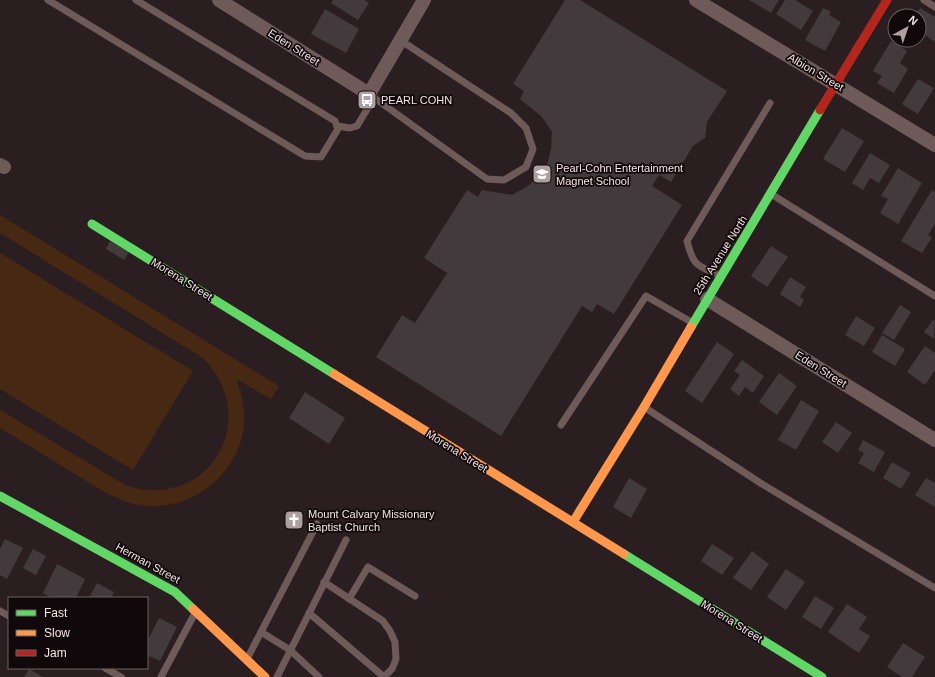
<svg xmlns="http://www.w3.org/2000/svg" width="935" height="677" font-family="Helvetica,sans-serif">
	<rect width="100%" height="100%" fill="#2a1e21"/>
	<g fill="#472812">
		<path d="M 0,215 L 279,386 L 271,399 L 236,379 C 242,393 245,408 244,424 C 240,472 195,510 146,506 C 132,505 119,499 106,493 L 0,428 L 0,410 L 125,485 C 207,513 264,420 203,358 L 0,233 Z"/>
		<polygon points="0,253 193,371 133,470 0,389"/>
	</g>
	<g fill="#433a3e">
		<polygon points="333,0 364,0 369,3 358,20 331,3"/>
		<polygon points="565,0 580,0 727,91 707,122 705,138 693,146 671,182 659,175 652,186 682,205 614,314 597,304 592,312 582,306 501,436 376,357 402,315 415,323 447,273 424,258 467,190 478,197 482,190 512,195 528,186 546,169 551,149 552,132 542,117 520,99 524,91 513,84"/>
		<polygon points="749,0 779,0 771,13"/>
		<polygon points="785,0 795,0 813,11 801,30 776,14"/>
		<polygon points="823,8 831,12 829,15 841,22 825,51 805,40"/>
		<polygon points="920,8 935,17 935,42 919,31 919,16 915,16"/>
		<polygon points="325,9 359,29 346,53 311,34"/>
		<polygon points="891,41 907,51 900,63 908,69 894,93 877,83 882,76 873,71"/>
		<polygon points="918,79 934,88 918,114 902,104"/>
		<polygon points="842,128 864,141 845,172 823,159"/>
		<polygon points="870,153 890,165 879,183 870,178 863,190 852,183"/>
		<polygon points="898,168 922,183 898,224 880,213 888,199 881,196"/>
		<polygon points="932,190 935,192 935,224 928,235 932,237 922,253 901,241"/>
		<polygon points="110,241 129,252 124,260 106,249"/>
		<polygon points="771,246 788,257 767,287 751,276"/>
		<polygon points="790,277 806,287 800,297 804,300 800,307 780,294"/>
		<polygon points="900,305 911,312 894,340 882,333"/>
		<polygon points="856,316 875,328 864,346 845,335"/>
		<polygon points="933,320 935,321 934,339 924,332"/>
		<polygon points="882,335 905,349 895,366 872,352"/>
		<polygon points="717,342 734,354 702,403 685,391"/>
		<polygon points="925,346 935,353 935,370 925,385 907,372"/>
		<polygon points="742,360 764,376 753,393 745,387 739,396 730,389 740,375 734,371"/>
		<polygon points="779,373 797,386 777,415 759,402"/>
		<polygon points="305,392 345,418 329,444 289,418"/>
		<polygon points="801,400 819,411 796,450 778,440"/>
		<polygon points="836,422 852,433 838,453 822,442"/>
		<polygon points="863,440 885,452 874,472 858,463 864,453 858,450"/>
		<polygon points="892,462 911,473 901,489 883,478"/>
		<polygon points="629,478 647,489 631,518 613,507"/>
		<polygon points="926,478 935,483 935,507 915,495"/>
		<polygon points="5,539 23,548 7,579 0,575 0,549"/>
		<polygon points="712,544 734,558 722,575 701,561"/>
		<polygon points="33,549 46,556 36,575 23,568"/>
		<polygon points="752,551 769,564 751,590 733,578"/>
		<polygon points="57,564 85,579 76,598 52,598 43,593"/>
		<polygon points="786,569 805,582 786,610 767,597"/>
		<polygon points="97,583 114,592 111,598 89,598"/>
		<polygon points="815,596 834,608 821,629 802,617"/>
		<polygon points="847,604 867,617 859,629 870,636 859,653 828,632"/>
		<polygon points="159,618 177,627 160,661 147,655 147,642"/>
		<polygon points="903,643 925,657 912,677 902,677 887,667"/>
		<polygon points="29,669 43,677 24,677"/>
	</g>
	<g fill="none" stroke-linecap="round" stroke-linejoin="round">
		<g stroke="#6e5a58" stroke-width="7">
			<polyline points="48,0 305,156 321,157 338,129 335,121 136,0"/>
			<polyline points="924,0 935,7"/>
			<polyline points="369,94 487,179 504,180 526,167 533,149 526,128 511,113 400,40"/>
			<polyline points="337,126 350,128 357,126 371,103 369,94"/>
			<polyline points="771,194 935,296"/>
			<path d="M 721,276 C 697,265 694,268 687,241 L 770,103"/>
			<polyline points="644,407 762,484 935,588"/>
			<polyline points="561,425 646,296 693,323"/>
			<polyline points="324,582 383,621 390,631 395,642 396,659 392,669 384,677"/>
			<polyline points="349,599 368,567 415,596"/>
			<polyline points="0,611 9,616"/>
			<polyline points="309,613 384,677"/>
			<polyline points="261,632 290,650 319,677"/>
			<polyline points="247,659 317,524"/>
			<polyline points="105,668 121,677"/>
			<polyline points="161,677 195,613"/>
			<polyline points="277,677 346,540"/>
		</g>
		<g stroke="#6e5a58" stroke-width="14">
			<polyline points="219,0 369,94 424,0"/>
			<polyline points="696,0 935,145"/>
			<polyline points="0,165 4,167"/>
			<polyline points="707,299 935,440"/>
		</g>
		<g stroke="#63d668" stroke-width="9">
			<polyline points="92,224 334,374"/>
			<polyline points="691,327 820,110"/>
			<polyline points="0,496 175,592 193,609"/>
			<polyline points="624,554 822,677"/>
		</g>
		<g stroke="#ff974d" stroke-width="9">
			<polyline points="334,374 624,554"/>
			<polyline points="573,522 644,407 691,327"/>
			<polyline points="193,609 265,677"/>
		</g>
		<polyline stroke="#b3261e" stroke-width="9" points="820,110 887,0"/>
	</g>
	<defs>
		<symbol id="bus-square" viewBox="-11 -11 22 22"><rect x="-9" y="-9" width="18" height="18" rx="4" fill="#ad9fa2" stroke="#10080a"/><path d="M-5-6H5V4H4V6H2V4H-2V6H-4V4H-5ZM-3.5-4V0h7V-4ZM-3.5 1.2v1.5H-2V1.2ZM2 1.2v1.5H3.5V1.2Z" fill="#fff"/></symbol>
		<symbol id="school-square" viewBox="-11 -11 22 22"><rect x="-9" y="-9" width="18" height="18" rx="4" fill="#ad9fa2" stroke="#10080a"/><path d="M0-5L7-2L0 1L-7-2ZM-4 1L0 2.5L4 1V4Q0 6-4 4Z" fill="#fff"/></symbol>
		<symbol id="church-square" viewBox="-11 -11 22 22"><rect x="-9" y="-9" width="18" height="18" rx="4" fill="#ad9fa2" stroke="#10080a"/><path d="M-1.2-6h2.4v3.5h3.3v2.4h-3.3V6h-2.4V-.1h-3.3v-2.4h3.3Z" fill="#fff"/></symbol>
	</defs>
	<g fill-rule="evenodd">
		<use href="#bus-square" x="356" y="89" width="22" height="22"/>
		<use href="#school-square" x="531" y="163" width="22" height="22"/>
		<use href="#church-square" x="283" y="509" width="22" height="22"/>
	</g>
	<g text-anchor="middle" stroke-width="3.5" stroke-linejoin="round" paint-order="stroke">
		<g font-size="11" fill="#f4e5e8" stroke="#10080a">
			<text transform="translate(294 47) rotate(32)" y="4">Eden Street</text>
			<text transform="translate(816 72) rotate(31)" y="4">Albion Street</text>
			<text transform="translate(720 255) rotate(-58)" y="4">25th Avenue North</text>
			<text transform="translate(182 279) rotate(32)" y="4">Morena Street</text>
			<text transform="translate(821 369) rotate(32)" y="4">Eden Street</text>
			<text transform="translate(457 451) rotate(32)" y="4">Morena Street</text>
			<text transform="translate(148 563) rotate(29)" y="4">Herman Street</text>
			<text transform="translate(732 621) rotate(32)" y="4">Morena Street</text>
		</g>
		<g font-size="11" fill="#f4e5e8" stroke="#10080a" text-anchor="start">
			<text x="381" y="104">PEARL COHN</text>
			<text x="556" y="172">Pearl-Cohn Entertainment<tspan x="556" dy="13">Magnet School</tspan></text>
			<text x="308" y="518">Mount Calvary Missionary<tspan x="308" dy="13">Baptist Church</tspan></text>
		</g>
	</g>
	<rect x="8" y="597" width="140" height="72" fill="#10080a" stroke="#6b6063"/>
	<rect x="16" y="610" width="20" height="6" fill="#63d668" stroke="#6b6063"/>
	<text x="44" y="617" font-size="12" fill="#f4e5e8">Fast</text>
	<rect x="16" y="630" width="20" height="6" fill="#ff974d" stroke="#6b6063"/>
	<text x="44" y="637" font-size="12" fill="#f4e5e8">Slow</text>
	<rect x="16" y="650" width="20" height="6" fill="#b3261e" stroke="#6b6063"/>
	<text x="44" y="657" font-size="12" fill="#f4e5e8">Jam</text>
	<g transform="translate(907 28) rotate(40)"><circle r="19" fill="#10080a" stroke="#6b6063"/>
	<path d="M0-3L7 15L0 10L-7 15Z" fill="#ad9fa2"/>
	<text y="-6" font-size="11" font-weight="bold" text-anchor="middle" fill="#f4e5e8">N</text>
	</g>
</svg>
